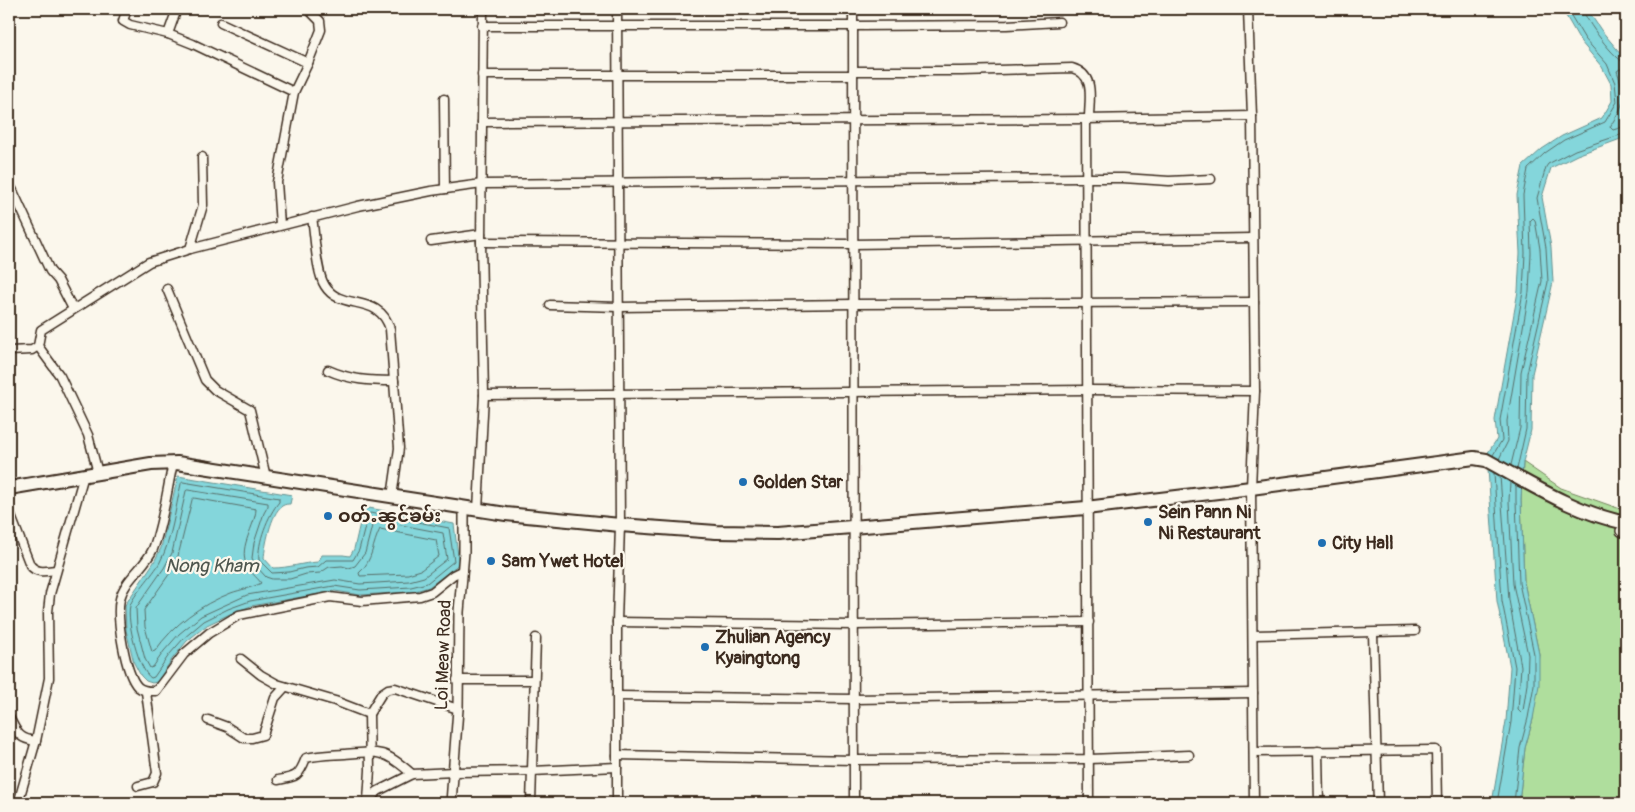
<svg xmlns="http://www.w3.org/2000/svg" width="1635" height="812" font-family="Pangolin,'Noto Sans Myanmar',sans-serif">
	<rect width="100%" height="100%" fill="#fbf7ec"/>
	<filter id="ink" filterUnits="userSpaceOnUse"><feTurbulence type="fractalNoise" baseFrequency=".02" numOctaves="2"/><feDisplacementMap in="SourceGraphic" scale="10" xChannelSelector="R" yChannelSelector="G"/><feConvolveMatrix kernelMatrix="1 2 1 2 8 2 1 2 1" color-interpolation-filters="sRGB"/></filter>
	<g filter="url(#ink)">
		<polygon fill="#afde9d" stroke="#75845e" points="1523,462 1561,488 1626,511 1626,803 1519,803 1525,748 1533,719 1539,654 1524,582 1521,500"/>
		<g fill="#84d6db" stroke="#67918f">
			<polygon points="1562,9 1587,9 1601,30 1626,60 1626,137 1577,155 1551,168 1542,197 1551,247 1553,282 1532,374 1531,430 1523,462 1521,500 1524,582 1539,654 1539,685 1533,719 1525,748 1519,803 1492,803 1506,721 1510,667 1497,601 1487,454 1497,439 1495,420 1518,291 1520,253 1517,195 1523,166 1542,149 1562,136 1602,118 1612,101 1611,84 1602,67 1581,42"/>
			<path d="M 178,476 L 292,495 L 290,504 C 288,504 285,504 282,506 C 271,513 265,546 264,558 L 273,568 C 289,568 302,563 318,562 L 322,555 L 343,555 L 350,556 L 354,549 L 363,510 L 369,508 L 454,524 L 459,564 L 429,587 L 412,592 L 360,595 L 335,591 L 251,606 L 230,614 L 207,625 L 187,641 L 173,658 L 157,682 L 152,683 L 146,681 L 141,676 L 134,663 L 126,630 L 125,605 L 154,562 L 161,548 Z"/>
		</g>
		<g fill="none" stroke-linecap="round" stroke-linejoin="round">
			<g stroke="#586f6a" stroke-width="1">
				<path d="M 1583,9 C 1584,19 1616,62 1626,63"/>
				<path d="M 1626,69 L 1620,69 L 1617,71 C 1627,101 1625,101 1610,127 L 1613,130 L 1626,126"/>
				<polyline points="1493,455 1502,440 1500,420 1523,292 1525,253 1523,195 1528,169 1545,153 1564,140 1605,122 1617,102 1615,83 1607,64 1585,39 1567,9"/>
				<polyline points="1499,459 1508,441 1507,421 1529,292 1531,253 1530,221 1533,218 1535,220 1540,249 1542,281 1521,372 1520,428 1511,465"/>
				<polyline points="1517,469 1526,429 1527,373 1548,282 1546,248 1537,198 1546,167 1548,164 1575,150 1626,133"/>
				<polyline points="1494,473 1502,601 1515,667 1511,722 1497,803"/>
				<polyline points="1500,476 1509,600 1521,666 1518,710 1521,713 1523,711 1527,684 1528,655 1513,584 1509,501 1510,482"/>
				<path d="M 183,482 L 279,498 L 279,502 C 268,515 257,543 259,560 L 272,573 L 289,572 L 305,568 L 318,567 L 326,560 L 353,560 L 359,550 L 368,515 L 370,513 L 449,528 L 454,561 L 427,583 L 411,587 L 360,590 L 334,586 L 250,601 L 228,609 L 204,621 L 184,638 L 169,655 L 154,677 L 151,678 C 139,671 126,620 130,606 C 132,596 154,574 160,562 C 172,539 175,510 181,484 Z"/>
				<polygon points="188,490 268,503 268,506 264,513 254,543 252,558 256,566 266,577 272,579 290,579 306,574 320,573 329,567 342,566 349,568 355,566 365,553 373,522 375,520 443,533 447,559 424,577 409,581 360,584 335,580 247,595 201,616 179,634 164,651 153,667 150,668 145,659 137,628 136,608 164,568 172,553 186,491"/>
				<path d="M 194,498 L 256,509 C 255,527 239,545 246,564 C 249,572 257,577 261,583 C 255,587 239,590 231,593 C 200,605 174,624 155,651 L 152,652 L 145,627 L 144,610 L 170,573 L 178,556 L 192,500 Z"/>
				<path d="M 380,529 L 436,540 L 439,556 L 421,570 L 408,574 L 360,576 L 359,573 C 373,561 372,544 380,529 Z"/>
				<polyline points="1514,803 1520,748 1528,718 1534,685 1534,654 1519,583 1516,501 1516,485"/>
			</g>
			<defs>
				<g id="minor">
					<polyline points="127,9 123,21 130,25 168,34 193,44 294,92"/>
					<polyline points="617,9 620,525 617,622 617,803"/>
					<polyline points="853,9 854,803"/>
					<polyline points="1248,9 1252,116 1255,391 1251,488 1254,803"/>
					<polyline points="221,23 308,63"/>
					<polyline points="482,26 853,26 1007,25 1059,22"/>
					<polyline points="168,34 177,9"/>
					<path d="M 853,71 L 962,71 L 1072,68 C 1096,75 1089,98 1089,119"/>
					<polyline points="482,75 853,75"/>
					<polyline points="444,99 445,189"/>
					<polyline points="1086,119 1089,803"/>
					<polyline points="482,122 1086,119 1252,116"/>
					<polyline points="12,189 50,271 58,280 73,309"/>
					<path d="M 312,217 C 315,235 316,273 325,286 C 341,312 379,292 390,329 L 399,448 L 392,497"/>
					<polyline points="280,225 277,182 294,92 308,63 321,30 320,21 308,9"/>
					<polyline points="431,241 481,234"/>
					<polyline points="481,242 853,244 1253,238"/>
					<polyline points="190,249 203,205 202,157"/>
					<polyline points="167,289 205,380 215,390 250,410 266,477"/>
					<polyline points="550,305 619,307 853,304 1254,302"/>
					<polyline points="38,346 60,376 88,435 98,473"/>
					<polyline points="9,351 32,350 38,346 41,330 149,262 190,249 358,206 431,191 482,184 1078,178 1123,178 1169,181 1211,179"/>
					<path d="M 328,370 C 350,380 370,381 394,381"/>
					<polyline points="484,395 1087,390 1255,391"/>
					<path d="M 173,463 C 167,490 163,523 153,549 C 145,567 124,580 120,599 C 116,617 125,674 138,687 C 144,692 150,691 156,691 L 184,654 L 209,633 L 239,615 L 330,597 L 362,601 L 420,596 L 432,592 L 453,575 L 463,570"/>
					<polyline points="478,510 484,395 481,242 483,9"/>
					<path d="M 9,511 L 30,565 C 37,574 46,571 56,570"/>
					<polyline points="617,622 854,625 1089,622"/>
					<polyline points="1373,633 1378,803"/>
					<polyline points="1253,635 1415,631"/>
					<polyline points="241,659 261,675 277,684 335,701 369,714"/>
					<polyline points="457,680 534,680"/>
					<polyline points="617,696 854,699 1253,693"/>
					<path d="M 9,717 C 17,732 18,739 36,741"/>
					<polyline points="208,720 227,727 244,738 252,738 263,735 275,698 285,687"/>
					<polyline points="1318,751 1319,803"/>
					<polyline points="1254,752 1436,750 1437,803"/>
					<polyline points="617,755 854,760 1090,759 1189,755"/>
					<path d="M 278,780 C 297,777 299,776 306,758 C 319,755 331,755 345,754 C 380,751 385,750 412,774"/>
					<polyline points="138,786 153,782 157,773 146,692"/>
					<polyline points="368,800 370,770 369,714 382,693 388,689 395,688 458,709"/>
					<polyline points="18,803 36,741 49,678 48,612 50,594 84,475"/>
					<polyline points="365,803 378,791 412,774 454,772 532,771 617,767"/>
					<polyline points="531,803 536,638"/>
				</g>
				<g id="tertiary">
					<polyline points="1621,531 1626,532"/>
					<polyline points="451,803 458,709 459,612 464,552 464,508"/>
				</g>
				<path id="trunk" d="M 9,488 L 151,464 L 177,463 L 506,514 L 620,525 L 716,532 L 778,533 L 1086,508 L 1251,488 L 1474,458 L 1486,460 C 1530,484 1576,513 1626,523"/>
			</defs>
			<use href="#minor" stroke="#3b2a1e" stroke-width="11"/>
			<use href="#tertiary" stroke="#3b2a1e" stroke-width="12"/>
			<use href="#trunk" stroke="#3b2a1e" stroke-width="16"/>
			<use href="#minor" stroke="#fbf7ec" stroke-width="8"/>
			<use href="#tertiary" stroke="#fbf7ec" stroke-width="9"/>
			<use href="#trunk" stroke="#fbf7ec" stroke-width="12"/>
		</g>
	</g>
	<g fill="#1f6fb2" stroke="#fbf7ec" stroke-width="2">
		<circle cx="743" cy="482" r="5"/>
		<circle cx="328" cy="516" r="5"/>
		<circle cx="1148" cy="522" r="5"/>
		<circle cx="1322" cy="543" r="5"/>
		<circle cx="491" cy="561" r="5"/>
		<circle cx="705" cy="647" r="5"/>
	</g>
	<g text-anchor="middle" stroke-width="4.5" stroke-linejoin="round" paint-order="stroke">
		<g font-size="18" font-weight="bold" fill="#3b2a1e" stroke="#fbf7ec" text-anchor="start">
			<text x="753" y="488">Golden Star</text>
			<text x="1158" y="518">Sein Pann Ni<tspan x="1158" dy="21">Ni Restaurant</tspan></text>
			<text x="338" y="522">ဝတ်ႉၼွင်ၶမ်း</text>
			<text x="1332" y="549">City Hall</text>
			<text x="501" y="567">Sam Ywet Hotel</text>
			<text x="715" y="643">Zhulian Agency<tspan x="715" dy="21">Kyaingtong</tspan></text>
		</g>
		<g font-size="18" fill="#3b2a1e" stroke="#fbf7ec">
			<text transform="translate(443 655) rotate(-88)" y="6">Loi Meaw Road</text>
		</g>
		<g font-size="19" font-style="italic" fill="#4d554d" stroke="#fbf7ec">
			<text x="212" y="572">Nong Kham</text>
		</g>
	</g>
	<rect width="1635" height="812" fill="none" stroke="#fbf7ec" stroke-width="30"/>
	<rect x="15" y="15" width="1605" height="782" fill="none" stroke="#3b2a1e" stroke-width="2" filter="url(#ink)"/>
</svg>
